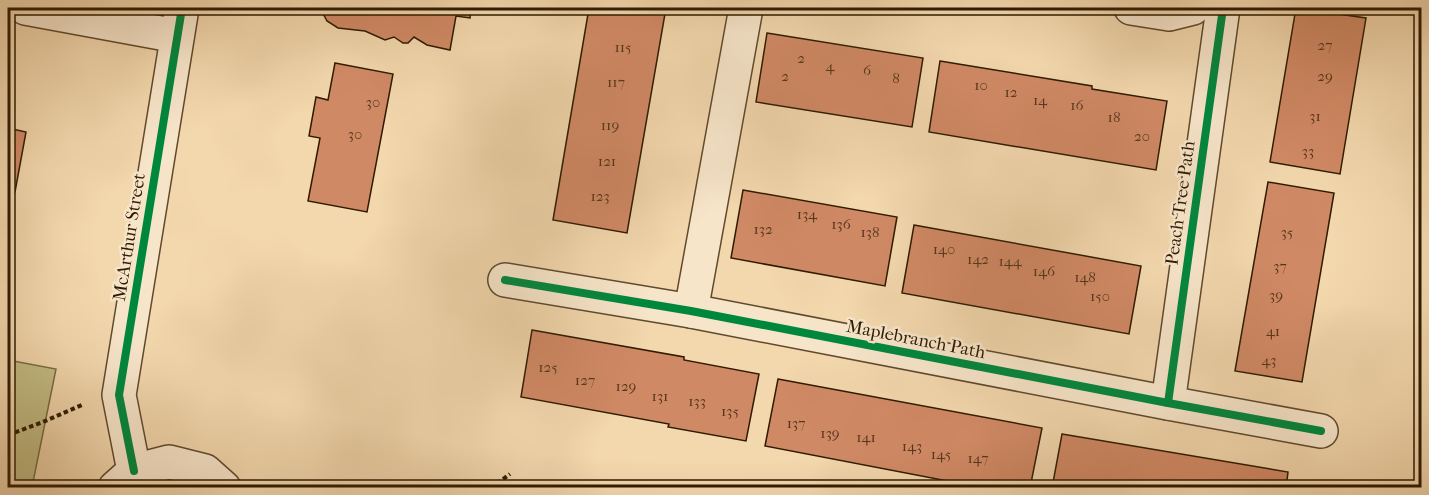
<svg xmlns="http://www.w3.org/2000/svg" width="1429" height="495" font-family="'IM FELL French Canon',serif">
	<rect width="100%" height="100%" fill="#f3d7ad"/>
	<filter id="stains"><feTurbulence type="fractalNoise" baseFrequency=".00333" numOctaves="4"/><feColorMatrix values="0 0 0 0 .2 0 0 0 0 .09 0 0 0 0 .02 0 0 0 .5 -.17"/></filter>
	<radialGradient id="worn" r=".72"><stop offset=".6" stop-color="#630" stop-opacity="0"/><stop offset="1" stop-color="#630" stop-opacity=".3"/></radialGradient>
	<polygon fill="#c3bc84" stroke="#786c43" stroke-width="1.5" points="8,360 56,369 32,487 8,487"/>
	<g fill="#d08965" stroke="#2e1b02" stroke-width="1.5">
		<polygon points="320,8 471,8 470,18 456,16 450,50 427,45 414,37 408,43 403,43 394,37 385,40 365,31 338,28 327,21"/>
		<polygon points="589,8 666,8 627,233 553,220"/>
		<polygon points="1296,8 1366,18 1340,174 1270,162"/>
		<polygon points="767,33 923,58 912,127 756,102"/>
		<polygon points="940,61 1092,86 1092,89 1167,101 1156,170 929,132"/>
		<polygon points="335,63 393,74 367,212 308,201 320,138 309,136 316,97 328,100"/>
		<polygon points="8,128 26,132 15,192 8,191"/>
		<polygon points="1268,182 1334,193 1302,382 1235,371"/>
		<polygon points="743,190 897,217 885,286 731,258"/>
		<polygon points="914,225 1141,266 1129,334 902,293"/>
		<polygon points="532,330 684,357 684,360 759,374 746,441 668,427 669,424 521,397"/>
		<polygon points="778,379 1042,428 1030,488 984,488 765,446"/>
		<polygon points="1062,434 1288,472 1286,488 1052,488"/>
	</g>
	<g fill="none" stroke-linecap="round" stroke-linejoin="round">
		<defs>
			<g id="minor">
				<polyline points="25,8 177,36"/>
				<polyline points="1131,8 1169,14 1193,8"/>
				<polyline points="505,280 691,311 1168,403 1321,431"/>
				<polyline points="691,311 746,8"/>
				<polyline points="1168,403 1223,8"/>
				<polyline points="134,471 119,395 182,8"/>
				<polyline points="115,488 134,471 169,462 205,471 224,488"/>
			</g>
		</defs>
		<use href="#minor" stroke="#5f4a2d" stroke-width="36"/>
		<g stroke="#2e1b02" stroke-width="4" stroke-dasharray="4.5 3" stroke-linecap="butt">
			<polyline points="8,435 43,422 84,404"/>
			<polyline points="261,487 278,488"/>
			<polyline points="491,488 510,474"/>
		</g>
		<use href="#minor" stroke="#f7e5ca" stroke-width="33"/>
		<defs>
			<g id="cycleway">
				<polyline points="505,280 691,311 1168,403 1321,431"/>
				<polyline points="1168,403 1223,8"/>
				<polyline points="134,471 119,395 182,8"/>
			</g>
		</defs>
		<use href="#cycleway" stroke="#f7e5ca" stroke-width="11"/>
		<use href="#cycleway" stroke="#00873e" stroke-width="8"/>
	</g>
	<g text-anchor="middle" stroke-width="5" stroke-linejoin="round" paint-order="stroke">
		<g font-size="15" fill="#56361b">
			<text x="1325" y="50">27</text>
			<text x="623" y="52">115</text>
			<text x="801" y="63">2</text>
			<text x="830" y="71">4</text>
			<text x="867" y="75">6</text>
			<text x="785" y="81">2</text>
			<text x="1325" y="81">29</text>
			<text x="896" y="83">8</text>
			<text x="616" y="87">117</text>
			<text x="981" y="90">10</text>
			<text x="1011" y="97">12</text>
			<text x="1040" y="105">14</text>
			<text x="373" y="107">30</text>
			<text x="1077" y="110">16</text>
			<text x="1315" y="121">31</text>
			<text x="1114" y="122">18</text>
			<text x="610" y="130">119</text>
			<text x="355" y="139">30</text>
			<text x="1142" y="141">20</text>
			<text x="1308" y="156">33</text>
			<text x="607" y="166">121</text>
			<text x="600" y="201">123</text>
			<text x="807" y="219">134</text>
			<text x="841" y="229">136</text>
			<text x="763" y="234">132</text>
			<text x="870" y="237">138</text>
			<text x="1287" y="237">35</text>
			<text x="944" y="254">140</text>
			<text x="978" y="264">142</text>
			<text x="1010" y="266">144</text>
			<text x="1280" y="271">37</text>
			<text x="1044" y="276">146</text>
			<text x="1085" y="282">148</text>
			<text x="1276" y="300">39</text>
			<text x="1100" y="301">150</text>
			<text x="1273" y="336">41</text>
			<text x="1269" y="365">43</text>
			<text x="548" y="372">125</text>
			<text x="585" y="385">127</text>
			<text x="626" y="391">129</text>
			<text x="660" y="401">131</text>
			<text x="697" y="406">133</text>
			<text x="730" y="416">135</text>
			<text x="796" y="428">137</text>
			<text x="830" y="438">139</text>
			<text x="866" y="442">141</text>
			<text x="912" y="451">143</text>
			<text x="941" y="459">145</text>
			<text x="978" y="463">147</text>
		</g>
		<g font-size="18" fill="#2e1b02" stroke="#f7e5ca">
			<text transform="translate(1180 203) rotate(-82)" y="6">Peach Tree Path</text>
			<text transform="translate(129 237) rotate(-81)" y="6">McArthur Street</text>
			<text transform="translate(916 339) rotate(11)" y="6">Maplebranch Path</text>
		</g>
	</g>
	<rect width="1429" height="495" fill="none" stroke="#f3d7ad" stroke-width="30"/>
	<rect x="9" y="9" width="1411" height="477" fill="none" stroke="#2e1b02" stroke-width="3"/>
	<rect x="15" y="15" width="1399" height="465" fill="none" stroke="#2e1b02" stroke-width="1.5"/>
	<rect width="100%" height="100%" filter="url(#stains)"/>
	<rect width="100%" height="100%" fill="url(#worn)"/>
</svg>
